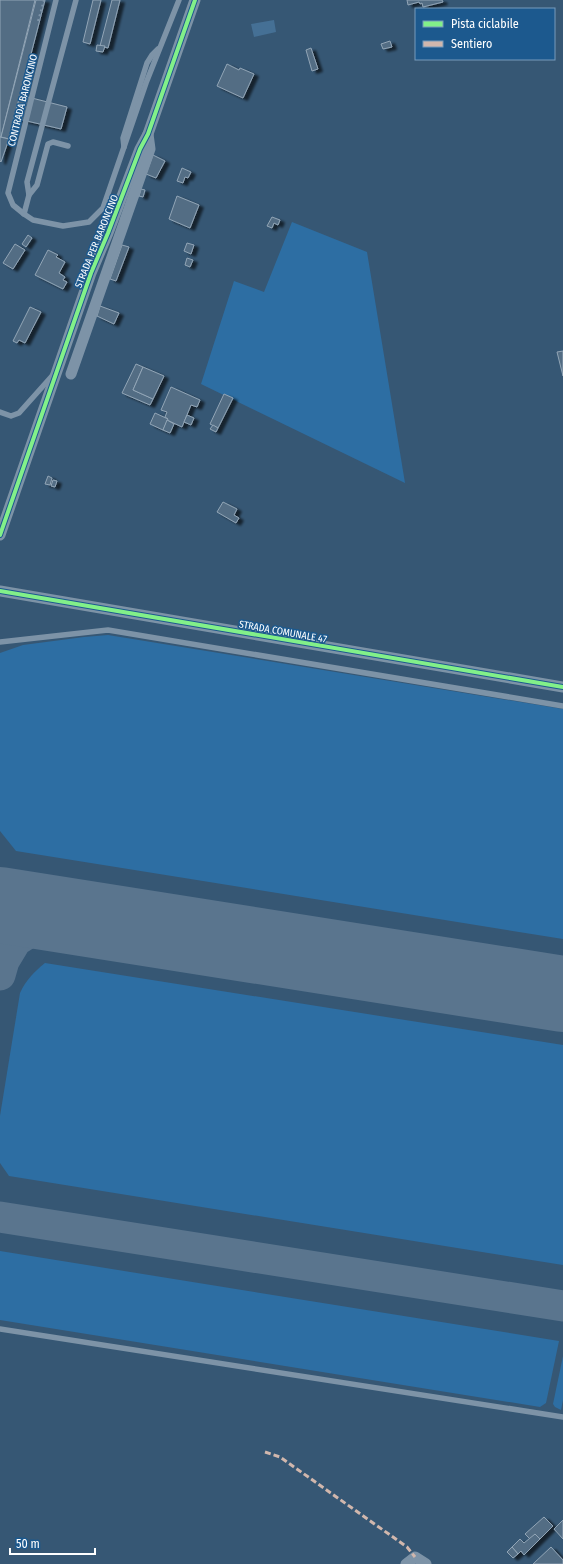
<svg xmlns="http://www.w3.org/2000/svg" width="563" height="1564" font-family="'Fira Sans Condensed',sans-serif">
	<defs>
		<filter id="shadow"><feDropShadow dx="4.5" dy="2.5" stdDeviation="1" flood-color="#0009"/></filter>
	</defs>
	<rect width="100%" height="100%" fill="#365774"/>
	<g fill="#2d6ea3">
		<polygon points="292,222 367,252 405,483 201,384 234,281 264,292"/>
		<polygon points="108,635 563,709 563,939 16,851 0,831 0,653 23,645 84,637"/>
		<path d="M 45,963 L 563,1045 L 563,1265 L 9,1176 L 0,1163 L 0,1116 L 20,993 C 26,980 34,972 45,963 Z"/>
		<polygon points="0,1251 559,1341 546,1403 540,1407 0,1320"/>
		<polygon points="563,1356 563,1400 561,1410 555,1407 553,1404"/>
	</g>
	<polygon fill="#457095" points="274,20 276,32 254,37 251,24"/>
	<g fill="none" stroke-linecap="round" stroke-linejoin="round">
		<g stroke="#5a758e" stroke-width="31">
			<polyline points="0,975 4,961 16,941 38,927 61,923 104,921"/>
			<polyline points="0,1217 563,1306"/>
		</g>
		<polyline stroke="#5a758e" stroke-width="76" points="0,905 563,994"/>
	</g>
	<g fill="#526d84" stroke="#92a5b6" filter="url(#shadow)">
		<polygon points="0,0 35,0 1,137 0,137"/>
		<polygon points="36,0 45,0 9,139 1,137"/>
		<polygon points="93,0 101,0 90,44 83,42"/>
		<polygon points="112,0 120,0 108,48 100,46"/>
		<polygon points="407,0 442,0 443,2 423,7 422,3 420,4 419,2 408,5"/>
		<polygon points="390,41 392,47 383,49 381,44"/>
		<polygon points="97,45 105,46 103,52 96,51"/>
		<polygon points="311,48 318,69 312,71 306,50"/>
		<polygon points="227,64 239,70 240,68 254,74 243,98 217,86"/>
		<polygon points="20,95 67,107 61,129 14,118"/>
		<polygon points="0,137 9,139 1,162 0,161"/>
		<polygon points="153,155 165,161 156,178 146,174"/>
		<polygon points="182,168 191,172 188,178 185,177 183,183 177,181"/>
		<polygon points="141,189 145,190 143,197 139,196"/>
		<polygon points="177,196 199,205 190,228 169,219"/>
		<polygon points="272,217 280,220 278,225 274,223 272,228 267,226"/>
		<polygon points="28,235 32,238 26,247 22,244"/>
		<polygon points="187,243 194,245 191,254 184,251"/>
		<polygon points="15,244 25,250 13,269 3,263"/>
		<polygon points="122,245 129,247 116,281 110,279"/>
		<polygon points="48,250 58,255 56,257 65,262 59,273 65,277 63,280 67,282 63,289 35,275"/>
		<polygon points="187,258 193,260 190,267 185,265"/>
		<polygon points="100,306 119,313 114,324 97,316"/>
		<polygon points="30,307 41,312 25,343 19,340 17,343 13,341"/>
		<polygon points="563,351 563,376 557,352"/>
		<polygon points="136,364 143,367 133,390 153,399 150,405 122,393"/>
		<polygon points="143,367 164,376 153,399 133,390"/>
		<polygon points="171,387 200,400 197,407 191,405 182,427 167,420 168,419 165,417 167,412 161,410"/>
		<polygon points="224,394 233,398 218,428 210,424"/>
		<polygon points="155,413 168,419 163,430 150,424"/>
		<polygon points="187,415 194,418 191,425 184,422"/>
		<polygon points="167,420 174,424 170,433 163,430"/>
		<polygon points="213,425 218,428 216,432 210,429"/>
		<polygon points="48,476 52,478 50,485 45,484"/>
		<polygon points="53,480 57,481 55,487 51,486"/>
		<polygon points="223,502 237,509 234,515 239,518 236,523 217,512"/>
		<polygon points="544,1517 553,1526 540,1539 535,1534 530,1539 525,1534"/>
		<polygon points="563,1520 563,1539 554,1529"/>
		<polygon points="535,1534 540,1539 524,1555 521,1551 518,1554 512,1547 520,1539 524,1543"/>
		<polygon points="512,1547 518,1554 513,1558 507,1552"/>
		<polygon points="551,1547 563,1560 563,1564 533,1564"/>
	</g>
	<g fill="none" stroke-linecap="round" stroke-linejoin="round">
		<polyline stroke="#7d93a7" stroke-width="2" stroke-dasharray="2 3" stroke-linecap="butt" points="38,21 44,0"/>
		<g stroke="#7d93a7" stroke-width="5.5">
			<polyline points="56,0 8,193 13,205 24,214 33,220 63,226 89,222 103,208 146,83 179,0"/>
			<polyline points="124,147 123,138 147,63 152,55 158,49"/>
			<polyline points="29,195 27,182 76,0"/>
			<polyline points="24,214 29,195 37,185 48,144 53,142 68,146"/>
			<polyline points="0,412 11,416 19,413 52,376"/>
			<polyline points="0,642 108,630 563,706"/>
			<polyline points="0,1329 563,1417"/>
		</g>
		<g stroke="#7d93a7" stroke-width="11">
			<polyline points="71,374 150,149 148,134"/>
			<polyline points="0,535 91,273 108,233 140,149 148,134 195,0"/>
			<polyline points="0,591 563,687"/>
			<polyline points="406,1564 415,1557 426,1564"/>
		</g>
		<polyline stroke="#d1b7ad" stroke-width="3" stroke-dasharray="6 3" stroke-linecap="butt" points="265,1452 280,1457 407,1547 415,1557"/>
		<defs>
			<g id="cycleway">
				<polyline points="0,535 91,273 108,233 140,149 148,134 195,0"/>
				<polyline points="0,591 563,687"/>
			</g>
		</defs>
		<use href="#cycleway" stroke="#1c598e" stroke-width="6"/>
		<use href="#cycleway" stroke="#82f089" stroke-width="4"/>
	</g>
	<g text-anchor="middle" stroke-width="3" stroke-linejoin="round" paint-order="stroke">
		<g font-size="10" fill="#fff" stroke="#1c598e">
			<text transform="translate(22 100) rotate(-76)" y="4">CONTRADA BARONCINO</text>
			<text transform="translate(96 241) rotate(-68)" y="4">STRADA PER BARONCINO</text>
			<text transform="translate(283 631) rotate(10)" y="4">STRADA COMUNALE 47</text>
		</g>
	</g>
	<rect x="415" y="8" width="140" height="52" fill="#1c598e" stroke="#779bbb"/>
	<rect x="423" y="21" width="20" height="6" fill="#82f089" stroke="#779bbb"/>
	<text x="451" y="28" font-size="12" fill="#ffffff">Pista ciclabile</text>
	<rect x="423" y="41" width="20" height="6" fill="#d1b7ad" stroke="#779bbb"/>
	<text x="451" y="48" font-size="12" fill="#ffffff">Sentiero</text>
	<path d="M10 1548v6h85v-6" fill="none" stroke="#ffffff" stroke-width="2"/>
	<text x="16" y="1548" font-size="12" fill="#ffffff" stroke="#1c598e" stroke-width="3" paint-order="stroke">50 m</text>
</svg>
